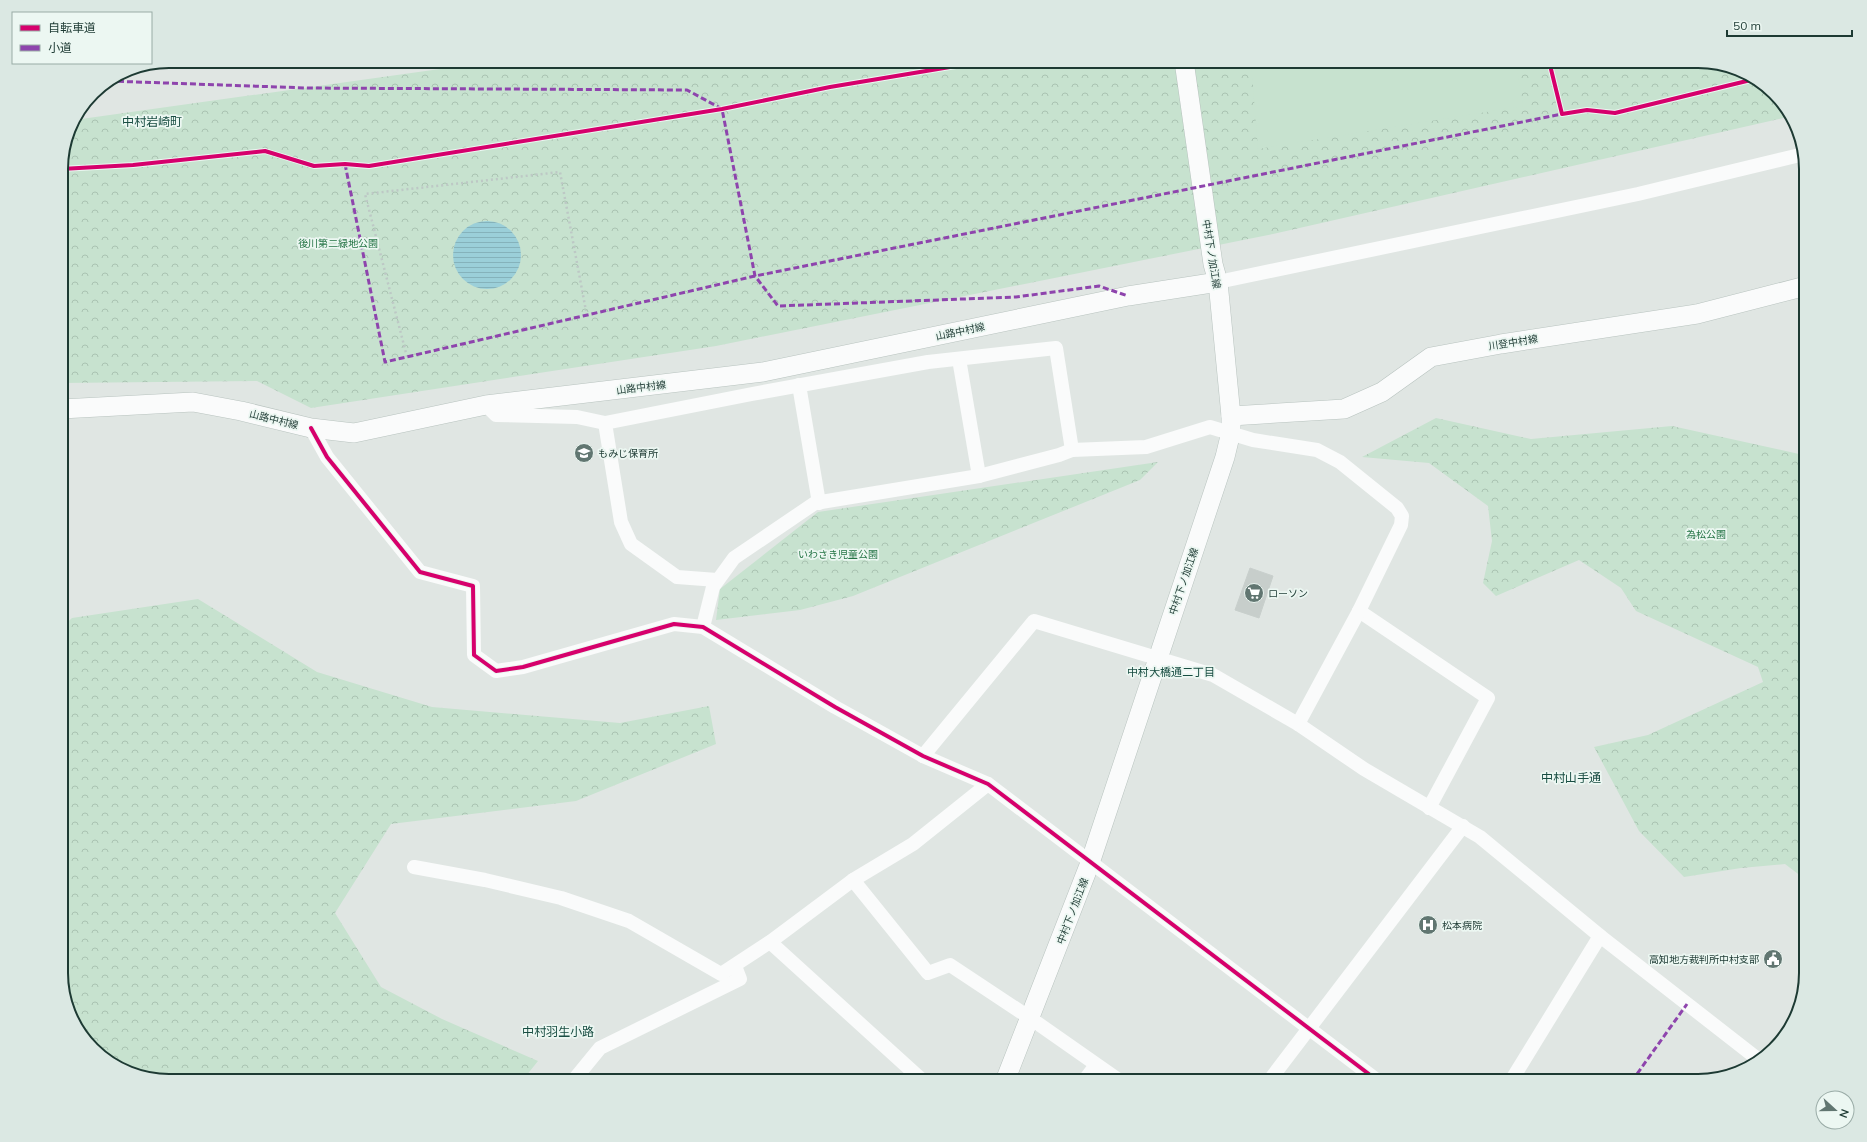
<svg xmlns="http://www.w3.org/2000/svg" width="1867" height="1142" font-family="Mulish,'Noto Sans JP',sans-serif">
	<defs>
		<pattern id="forest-crowns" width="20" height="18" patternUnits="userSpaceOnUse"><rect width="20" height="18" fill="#c7e2cf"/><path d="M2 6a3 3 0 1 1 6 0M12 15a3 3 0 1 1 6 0" fill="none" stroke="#aac3b2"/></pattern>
		<pattern id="water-rules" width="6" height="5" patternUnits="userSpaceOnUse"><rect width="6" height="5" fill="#9bcfd9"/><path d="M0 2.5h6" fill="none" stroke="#85b2bb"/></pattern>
	</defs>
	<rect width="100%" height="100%" fill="#e0e6e3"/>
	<g fill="url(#forest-crowns)">
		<polygon points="497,61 1698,61 1752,76 1792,116 1273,234 716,346 311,408 257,381 61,383 61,162 69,127 74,120"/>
		<polygon points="1436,418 1531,439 1672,426 1799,454 1806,454 1806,880 1785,864 1741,868 1684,877 1639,831 1594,747 1648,735 1763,682 1758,667 1636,611 1621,588 1579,560 1496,596 1483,583 1492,541 1488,506 1429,463 1362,457"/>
		<polygon points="1158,462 1140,480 853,596 800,610 716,620 720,589 818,512"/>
		<polygon points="198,599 317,672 432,707 620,723 709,706 716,744 576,801 391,824 335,913 381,987 442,1019 538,1061 522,1081 169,1081 115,1066 76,1027 61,980 61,628 72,618"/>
	</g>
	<polygon fill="#c7e2cf" points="1251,61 1516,61 1523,106 1258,149"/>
	<circle fill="url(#water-rules)" cx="487" cy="255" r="34"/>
	<polygon fill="#c7cecb" stroke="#c8cfcc" points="1250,568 1273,576 1259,618 1235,610"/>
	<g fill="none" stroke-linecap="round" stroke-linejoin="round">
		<defs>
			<g id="secondary">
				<polyline points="61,409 193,402 241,411 311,428 354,433 486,405 763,372 1128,296 1218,282"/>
				<polyline points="1231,416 1344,409 1382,392 1431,357 1501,344 1697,314 1806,286"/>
				<polyline points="1005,1081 1090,863 1225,457 1231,432 1231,416 1218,282 1213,264 1184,61"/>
			</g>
		</defs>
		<use href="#secondary" stroke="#b8c3bf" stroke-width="20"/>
		<polyline stroke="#bdc8c5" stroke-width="2.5" stroke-dasharray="2 3" stroke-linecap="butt" points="407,357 365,194 560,172 586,311"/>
		<g stroke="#fafbfb" stroke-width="14">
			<polyline points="1218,282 1638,194 1804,154"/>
			<polyline points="959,359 979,476"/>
			<polyline points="799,385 819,503"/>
			<polyline points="486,405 496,415 577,417 605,423 752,394 928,362 1056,348 1072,450"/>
			<polyline points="605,423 621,522 631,544 677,577 717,580"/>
			<polyline points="311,428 327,457 420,572 473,586 474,655 496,671 523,667 674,624 703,627 835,707 923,756 988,784 1378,1081"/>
			<polyline points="1359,611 1488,698 1429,808"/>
			<polyline points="703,627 713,587 734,558 815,503 979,476 1059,455 1072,450 1146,447 1210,427 1253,440 1317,450 1340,462 1397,508 1402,516 1401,525 1359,611 1298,724"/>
			<polyline points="923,756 1034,621 1213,675 1298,724 1364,769 1480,837 1600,936 1759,1060"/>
			<polyline points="414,867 485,880 561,898 629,921 721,974 770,942 853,880 913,844 988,784"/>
			<polyline points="853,880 928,973 950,965 1030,1018 1120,1081"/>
			<polyline points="770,942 923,1081"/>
			<polyline points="573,1081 600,1048 740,979 735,966"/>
			<polyline points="1084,1081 1096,1065"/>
			<polyline points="1269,1081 1463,826"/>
			<polyline points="1511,1081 1600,936"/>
		</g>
		<use href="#secondary" stroke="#fafbfb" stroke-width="19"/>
		<g stroke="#8e44ad" stroke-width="3" stroke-dasharray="6 3" stroke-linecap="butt">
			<polyline points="109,81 307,88 687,90 722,109 755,276 778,306 1016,297 1099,286 1128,296"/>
			<polyline points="345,164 385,362 755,276 1562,114"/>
			<polyline points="1632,1081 1687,1004"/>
		</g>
		<defs>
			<g id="cycleway">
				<polyline points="1549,61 1562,114 1587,110 1615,113 1755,79"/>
				<polyline points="61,169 133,165 265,151 314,166 345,164 369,166 722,109 830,87 986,61"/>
				<polyline points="311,428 327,457 420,572 473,586 474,655 496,671 523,667 674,624 703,627 835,707 923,756 988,784 1378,1081"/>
			</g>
		</defs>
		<use href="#cycleway" stroke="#ecf7f2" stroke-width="6"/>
		<use href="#cycleway" stroke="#d6006c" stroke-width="4"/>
	</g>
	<defs>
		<symbol id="school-disc" viewBox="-11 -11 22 22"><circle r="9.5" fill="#617671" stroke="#ecf7f2"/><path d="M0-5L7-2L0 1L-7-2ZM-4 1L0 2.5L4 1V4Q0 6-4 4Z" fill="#fff"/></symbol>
		<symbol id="supermarket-disc" viewBox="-11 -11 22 22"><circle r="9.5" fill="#617671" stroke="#ecf7f2"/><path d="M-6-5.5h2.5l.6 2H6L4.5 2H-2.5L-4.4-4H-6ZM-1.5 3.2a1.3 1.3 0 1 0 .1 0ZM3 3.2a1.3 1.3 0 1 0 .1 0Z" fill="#fff"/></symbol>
		<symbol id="hospital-disc" viewBox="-11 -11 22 22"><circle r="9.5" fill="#617671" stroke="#ecf7f2"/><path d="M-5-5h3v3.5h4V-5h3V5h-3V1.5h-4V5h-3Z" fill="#fff"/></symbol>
		<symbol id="civic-disc" viewBox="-11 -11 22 22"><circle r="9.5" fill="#617671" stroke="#ecf7f2"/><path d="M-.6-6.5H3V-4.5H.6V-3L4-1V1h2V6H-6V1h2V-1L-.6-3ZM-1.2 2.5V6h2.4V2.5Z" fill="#fff"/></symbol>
	</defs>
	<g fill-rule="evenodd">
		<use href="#school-disc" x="573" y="442" width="22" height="22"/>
		<use href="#supermarket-disc" x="1243" y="582" width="22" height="22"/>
		<use href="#hospital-disc" x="1417" y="914" width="22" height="22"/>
		<use href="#civic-disc" x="1762" y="948" width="22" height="22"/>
	</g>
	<g text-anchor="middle" stroke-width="3.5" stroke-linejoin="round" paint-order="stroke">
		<g font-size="10" fill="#247445" stroke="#ecf7f2">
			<text x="338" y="247">後川第二緑地公園</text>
			<text x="1706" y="538">為松公園</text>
			<text x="838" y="558">いわさき児童公園</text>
		</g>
		<g font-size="10" fill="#1d3a33" stroke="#ecf7f2">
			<text transform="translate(1212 254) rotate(81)" y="4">中村下ノ加江線</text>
			<text transform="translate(960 331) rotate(-12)" y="4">山路中村線</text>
			<text transform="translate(1513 342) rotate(-9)" y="4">川登中村線</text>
			<text transform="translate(641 387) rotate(-7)" y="4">山路中村線</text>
			<text transform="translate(274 419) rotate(14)" y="4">山路中村線</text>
			<text transform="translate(1183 581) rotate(-71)" y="4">中村下ノ加江線</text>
			<text transform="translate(1072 911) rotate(-69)" y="4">中村下ノ加江線</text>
		</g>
		<g font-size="10" fill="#1d3a33" stroke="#ecf7f2" text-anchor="start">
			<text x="598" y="457">もみじ保育所</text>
			<text x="1268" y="597">ローソン</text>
			<text x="1442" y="929">松本病院</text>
			<text x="1759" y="963" text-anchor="end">高知地方裁判所中村支部</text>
		</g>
		<g font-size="11" fill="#184d42" stroke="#ecf7f2">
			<text x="1171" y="676">中村大橋通二丁目</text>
		</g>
		<g font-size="12" fill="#184d42" stroke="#ecf7f2">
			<text x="152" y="126">中村岩崎町</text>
			<text x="1571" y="782">中村山手通</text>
			<text x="558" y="1036">中村羽生小路</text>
		</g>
	</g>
	<path d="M0 0H1867V1142H0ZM169 68H1698A101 101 0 0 1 1799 169V973A101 101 0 0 1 1698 1074H169A101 101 0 0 1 68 973V169A101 101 0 0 1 169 68Z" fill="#dbe8e3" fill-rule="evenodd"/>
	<path fill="none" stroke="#1d3a33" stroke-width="2" d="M169 68H1698A101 101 0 0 1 1799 169V973A101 101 0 0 1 1698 1074H169A101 101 0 0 1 68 973V169A101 101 0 0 1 169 68Z"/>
	<rect x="12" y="12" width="140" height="52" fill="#ecf7f2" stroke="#99aba6"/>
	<rect x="20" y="25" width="20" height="6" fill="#d6006c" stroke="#99aba6"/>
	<text x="48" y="32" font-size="12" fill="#1d3a33">自転車道</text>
	<rect x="20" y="45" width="20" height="6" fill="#8e44ad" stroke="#99aba6"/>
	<text x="48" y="52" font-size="12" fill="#1d3a33">小道</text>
	<g transform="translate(1835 1110) rotate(111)"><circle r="19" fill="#ecf7f2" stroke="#99aba6"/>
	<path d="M0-3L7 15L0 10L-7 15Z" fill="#617671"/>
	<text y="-6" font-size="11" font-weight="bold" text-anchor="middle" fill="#1d3a33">N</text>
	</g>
	<path d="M1727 30v6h125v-6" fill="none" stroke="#1d3a33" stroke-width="2"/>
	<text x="1733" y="30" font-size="12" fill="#1d3a33" stroke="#ecf7f2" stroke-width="3" paint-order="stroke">50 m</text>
</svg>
